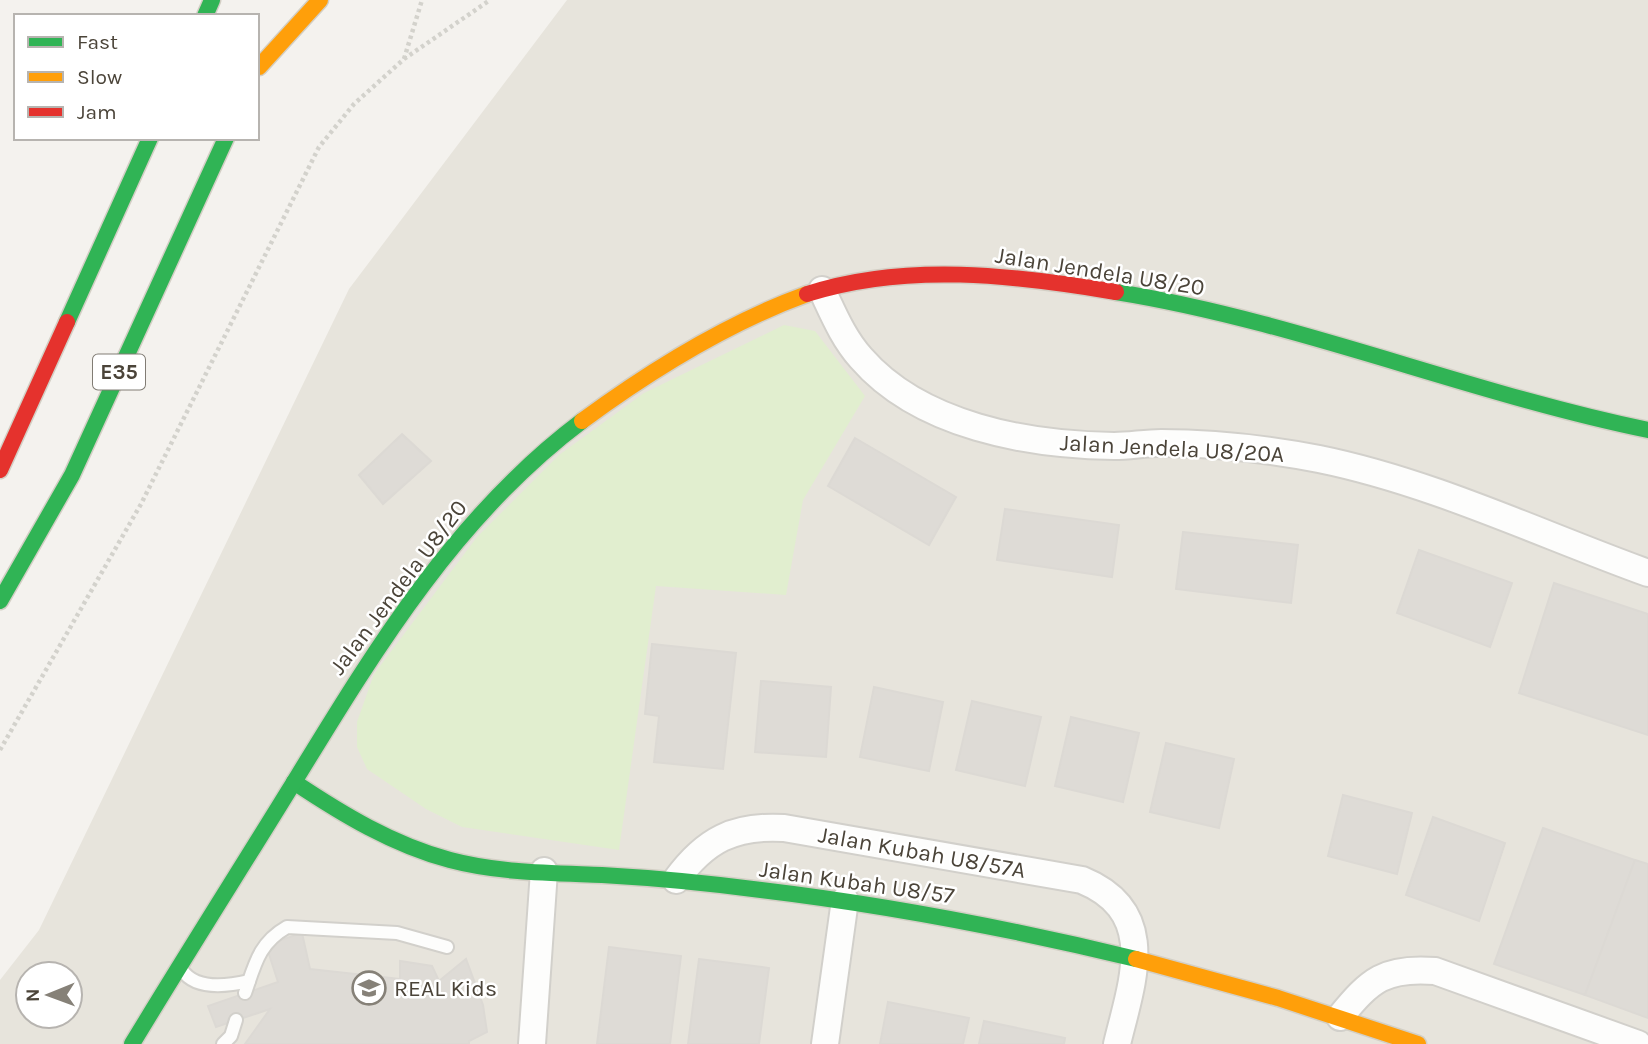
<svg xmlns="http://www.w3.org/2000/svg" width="1648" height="1044" font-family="Karla,sans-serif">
	<rect width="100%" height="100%" fill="#f4f2ee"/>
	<path fill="#e7e4dc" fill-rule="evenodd" d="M 567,0 L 1648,0 L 1648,1044 L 0,1044 L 0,980 L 39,930 L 349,289 ZM 28,974 L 70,974 L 70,1016 L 28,1016 Z"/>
	<polygon fill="#e1eecf" points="784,325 815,331 865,396 803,500 786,595 656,586 619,850 462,827 426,809 367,769 357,747 357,722 374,674 477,537 559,455 644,393"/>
	<g fill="#dedbd6" stroke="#dcd9d4" stroke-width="2">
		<polygon points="402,434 431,461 383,504 359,475"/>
		<polygon points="855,438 956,497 929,545 828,486"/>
		<polygon points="1005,509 1119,525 1112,577 997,560"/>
		<polygon points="1183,532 1298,545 1291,603 1176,589"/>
		<polygon points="1419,550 1512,583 1490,647 1397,613"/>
		<polygon points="1554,583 1648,614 1648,735 1519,693"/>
		<polygon points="652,644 736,653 723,769 654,762 659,716 645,714"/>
		<polygon points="761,681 831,687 826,757 755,752"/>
		<polygon points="874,687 943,702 929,771 860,757"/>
		<polygon points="972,701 1041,717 1025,786 956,770"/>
		<polygon points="1071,717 1139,733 1123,802 1055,786"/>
		<polygon points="1166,743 1234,759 1219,828 1150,812"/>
		<polygon points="1343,795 1412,813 1397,874 1328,856"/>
		<polygon points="1433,817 1505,843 1479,921 1406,895"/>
		<polygon points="1543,828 1635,860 1585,995 1494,964"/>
		<polygon points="1635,860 1648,864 1648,1018 1585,995"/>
		<polygon points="302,933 310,969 400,979 400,961 432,966 439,981 466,959 483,1005 487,1032 469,1041 469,1044 245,1044 270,1009 216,1027 208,1006 278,982 266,945"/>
		<polygon points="609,947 681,956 670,1044 597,1044"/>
		<polygon points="699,959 769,968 759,1044 688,1044"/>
		<polygon points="888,1002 969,1018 963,1044 880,1044"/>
		<polygon points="984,1021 1065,1038 1064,1044 979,1044"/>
	</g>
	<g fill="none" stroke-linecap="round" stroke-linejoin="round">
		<defs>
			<g id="lane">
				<path d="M 182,970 C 196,991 228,986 249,981"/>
				<path d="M 245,993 C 255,964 259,943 287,927 L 397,933 L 447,947"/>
				<polyline points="223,1044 231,1036 236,1020"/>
			</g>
			<g id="street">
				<path d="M 822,290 C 833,313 843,338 861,358 C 920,426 1028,445 1114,446 C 1130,446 1145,443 1161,443 C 1214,443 1267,449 1319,459 C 1432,482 1540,534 1648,573"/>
				<path d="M 676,880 C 705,840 734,825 784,828 L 1082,880 C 1160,912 1132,982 1117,1044"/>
				<path d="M 1340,1017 C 1370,980 1385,967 1435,971 L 1638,1044"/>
				<polyline points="532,1044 544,871"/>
				<polyline points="825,1044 845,900"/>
			</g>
			<g id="fast">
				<polyline points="205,16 212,0"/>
				<path d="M 1116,292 C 1297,321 1468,393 1648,430"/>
				<polyline points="67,322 150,138"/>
				<polyline points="0,601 72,475 226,138"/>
				<path d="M 294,782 C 342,814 393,845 450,860 C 499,873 551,873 602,875 C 655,878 708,883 761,890 C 887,905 1012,929 1136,959"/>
				<path d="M 132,1044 C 184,958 238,873 291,787 C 373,653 454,517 582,421"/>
			</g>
			<g id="slow">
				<polyline points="259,67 320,0"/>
				<path d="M 582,421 C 650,371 727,323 807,294"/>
				<polyline points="1136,959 1278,998 1418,1044"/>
			</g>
			<g id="jam">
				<path d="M 807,294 C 906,262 1014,275 1116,292"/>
				<polyline points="0,470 67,322"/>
			</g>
		</defs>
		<use href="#lane" stroke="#d2d0cb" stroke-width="16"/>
		<use href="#street" stroke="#d2d0cb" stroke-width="30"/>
		<use href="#fast" stroke="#d3cfc5" stroke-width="19"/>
		<use href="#slow" stroke="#d3cfc5" stroke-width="19"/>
		<use href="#jam" stroke="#d3cfc5" stroke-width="19"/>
		<g stroke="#d3d2cc" stroke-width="4.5" stroke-dasharray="3.5 3.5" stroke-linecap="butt">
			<polyline points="404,59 422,0"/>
			<polyline points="0,750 141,504 319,147 354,104 404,59 490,0"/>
		</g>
		<use href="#lane" stroke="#fdfdfc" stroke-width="12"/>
		<use href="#street" stroke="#fdfdfc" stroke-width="26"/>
		<use href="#fast" stroke="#30b455" stroke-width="16"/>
		<use href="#slow" stroke="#ff9f0a" stroke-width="16"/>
		<use href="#jam" stroke="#e5322d" stroke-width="16"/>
	</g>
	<defs>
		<symbol id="school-ring" viewBox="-11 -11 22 22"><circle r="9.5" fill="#fff" stroke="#868178" stroke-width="1.5"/><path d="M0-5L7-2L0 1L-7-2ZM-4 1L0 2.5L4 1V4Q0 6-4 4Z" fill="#868178"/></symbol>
	</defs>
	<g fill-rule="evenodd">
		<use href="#school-ring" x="350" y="969" width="38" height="38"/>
	</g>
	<g text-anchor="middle" stroke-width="5" stroke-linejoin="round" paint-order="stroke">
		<rect fill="#fff" stroke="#817c74" stroke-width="2" x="93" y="354.5" width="52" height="35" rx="5"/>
		<g font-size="21" font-weight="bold" fill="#4b4439">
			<text x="119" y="379">E35</text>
		</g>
		<g font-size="23" fill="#4b4439" stroke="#fff">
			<text transform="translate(1100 271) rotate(9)" y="8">Jalan Jendela U8/20</text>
			<text transform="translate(1172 448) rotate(3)" y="8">Jalan Jendela U8/20A</text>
			<text transform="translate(398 587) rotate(-53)" y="8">Jalan Jendela U8/20</text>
			<text transform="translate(922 852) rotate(10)" y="8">Jalan Kubah U8/57A</text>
			<text transform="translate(857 882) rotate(8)" y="8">Jalan Kubah U8/57</text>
		</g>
		<g font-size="23" fill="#4b4439" stroke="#fff" text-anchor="start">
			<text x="394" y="996">REAL Kids</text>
		</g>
	</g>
	<rect x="14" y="14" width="245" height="126" fill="#ffffff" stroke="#b7b4b0" stroke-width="2"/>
	<rect x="28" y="37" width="35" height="10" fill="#30b455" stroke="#b7b4b0" stroke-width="2"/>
	<text x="77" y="49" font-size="21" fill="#4b4439">Fast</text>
	<rect x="28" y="72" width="35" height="10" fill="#ff9f0a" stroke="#b7b4b0" stroke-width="2"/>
	<text x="77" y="84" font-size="21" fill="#4b4439">Slow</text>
	<rect x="28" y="107" width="35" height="10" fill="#e5322d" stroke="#b7b4b0" stroke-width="2"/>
	<text x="77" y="119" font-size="21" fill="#4b4439">Jam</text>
	<g transform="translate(49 995) rotate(269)"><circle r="33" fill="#ffffff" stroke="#b7b4b0" stroke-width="2"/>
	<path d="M0-5L12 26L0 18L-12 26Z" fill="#868178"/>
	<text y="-10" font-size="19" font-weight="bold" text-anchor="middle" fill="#4b4439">N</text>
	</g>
</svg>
